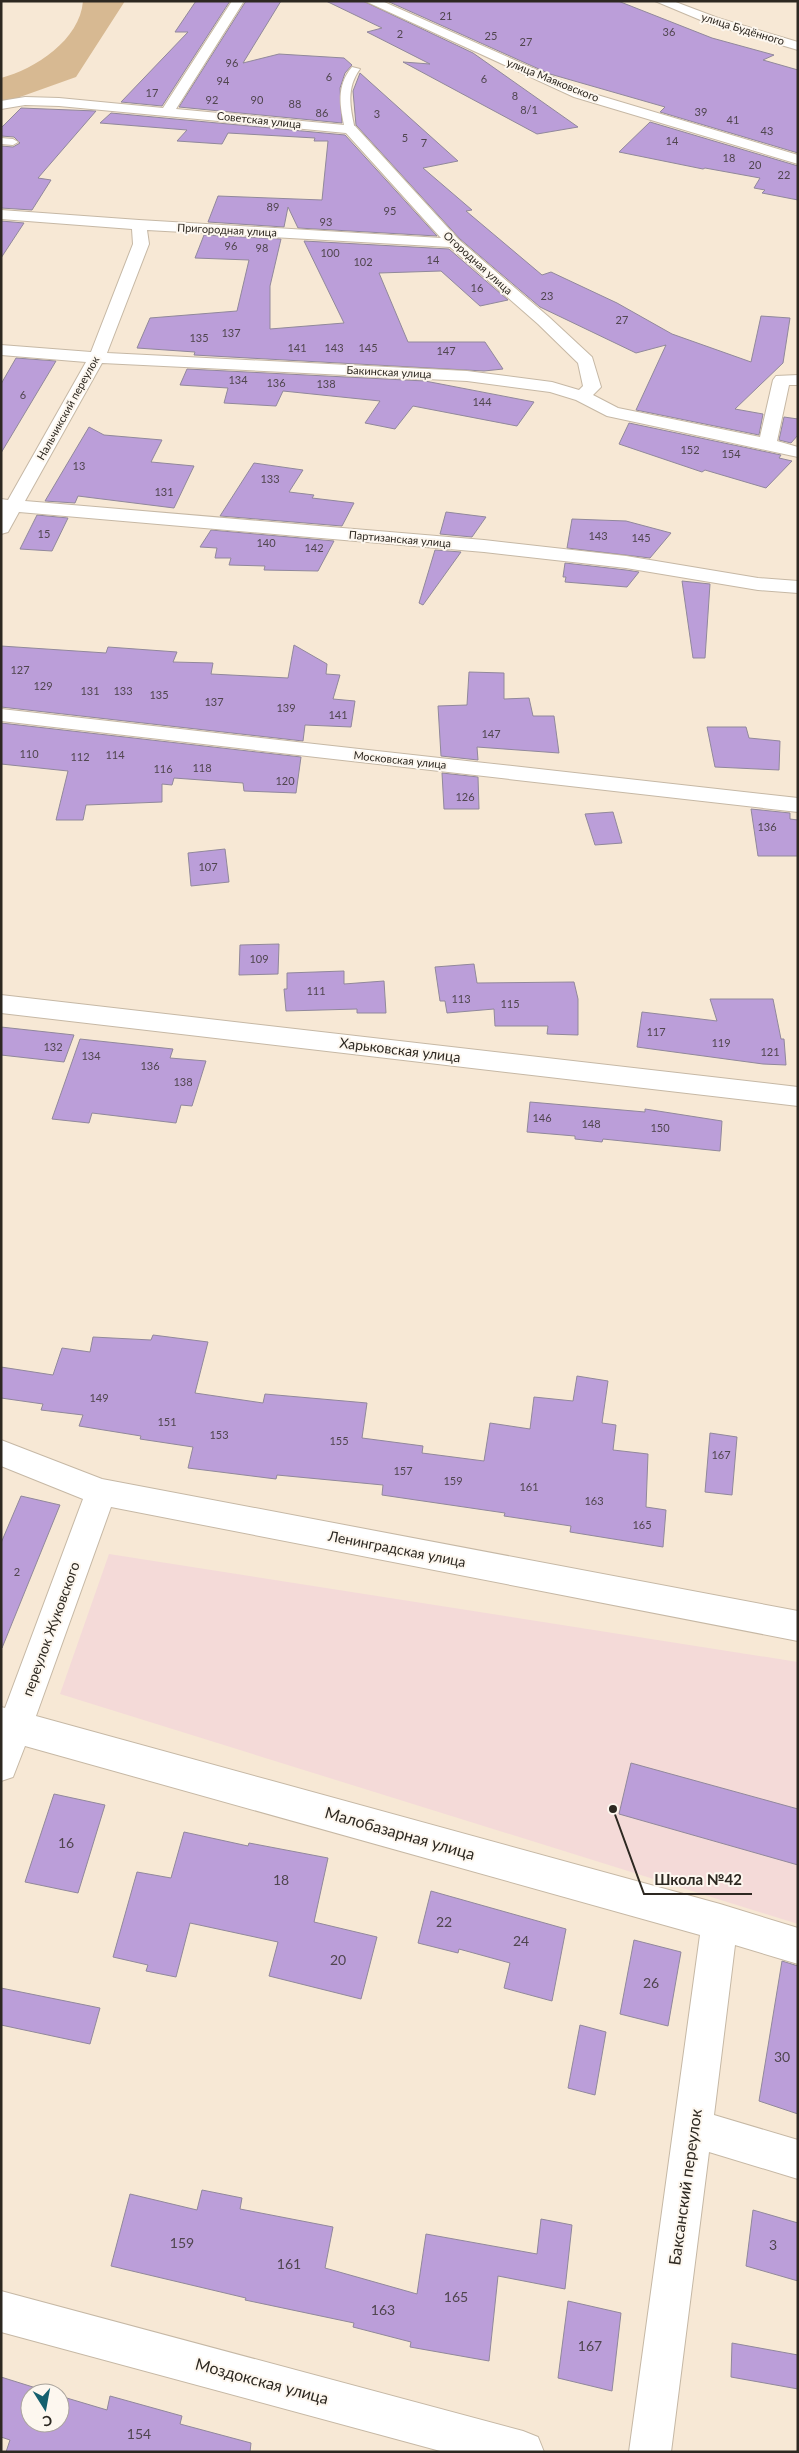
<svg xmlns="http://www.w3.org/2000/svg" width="799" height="2453" font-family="Lato,sans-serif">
	<rect width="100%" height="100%" fill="#f7e8d5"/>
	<polygon fill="#f4dad8" points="109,1554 798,1662 798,1924 60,1694"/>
	<path fill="#d7b992" d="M 83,1 L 125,1 L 76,77 L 20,97 L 25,101 L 1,105 L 1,78 C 35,69 80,40 83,1 Z"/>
	<g fill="#bb9ed9" stroke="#91889b">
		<polygon points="196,1 230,1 162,106 121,102 188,32 175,32"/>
		<polygon points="246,1 281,1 243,63 279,54 344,58 352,65 345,73 340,88 342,123 179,107"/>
		<polygon points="326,1 363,1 473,53 578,127 537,134 403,62 430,64 367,32 382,28"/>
		<polygon points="387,1 618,1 712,38 774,55 763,60 798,70 798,153 660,112 665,107 550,74"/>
		<polygon points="360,73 458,161 423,168 472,210 466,211 542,275 551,272 617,303 672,334 751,362 761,316 790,318 783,363 735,409 763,414 759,435 636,410 666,345 636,353 540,307 460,239 356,125 353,91"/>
		<polygon points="21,108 96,111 38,178 51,180 32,210 1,208 1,146 13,147 20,143 14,137 1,136 1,128"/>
		<polygon points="111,113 345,135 437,236 298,228 288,207 284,227 208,222 218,196 322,200 328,141 314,141 315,138 228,133 222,144 177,141 187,130 100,123"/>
		<polygon points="650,122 798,166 798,200 762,193 765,190 754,188 760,178 705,168 703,169 619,152"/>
		<polygon points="1,221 24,223 1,258"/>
		<polygon points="204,235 281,239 270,286 270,329 344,323 304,241 449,249 508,300 480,306 441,271 379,273 408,342 485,342 503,369 484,371 194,355 195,352 137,348 150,318 237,311 249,260 195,258"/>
		<polygon points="16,358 56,361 1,453 1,384"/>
		<polygon points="187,369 425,381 534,402 517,426 413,406 395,429 365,423 380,401 283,391 276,406 224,403 228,388 180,385"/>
		<polygon points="784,417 798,419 798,435 791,443 779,440"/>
		<polygon points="629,423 781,455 779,458 792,461 766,488 705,470 702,472 619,444"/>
		<polygon points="89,427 104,435 162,440 151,462 194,466 174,508 78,496 75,503 45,501"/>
		<polygon points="254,463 303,470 289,492 314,495 312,498 354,503 342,526 220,516"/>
		<polygon points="446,512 486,517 472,537 440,534"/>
		<polygon points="37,515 68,518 52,551 20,549"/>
		<polygon points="572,519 626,521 671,533 650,558 567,548"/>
		<polygon points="211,530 334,541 318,571 264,570 265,566 229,565 231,558 215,558 217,548 200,547"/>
		<polygon points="435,550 461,552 423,605 419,603"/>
		<polygon points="565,563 626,570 639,572 627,587 565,582 566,577 563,577"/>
		<polygon points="682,581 710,584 705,658 693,658"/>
		<polygon points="294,645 327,664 326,674 340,675 333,699 355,701 351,727 305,725 303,741 1,707 1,646 106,653 108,647 177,652 173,662 213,663 211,674 288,678"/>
		<polygon points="469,672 504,673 504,699 529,698 533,716 554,716 559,753 477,747 478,760 441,756 438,706 467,705"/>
		<polygon points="1,723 301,757 296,793 244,791 243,783 174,778 172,785 162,784 162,802 86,805 83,820 56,820 68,771 1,764"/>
		<polygon points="707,727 746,727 749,738 780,741 779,770 715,767"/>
		<polygon points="442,773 478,777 479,809 444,809"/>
		<polygon points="751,809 790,813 790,819 798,820 798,856 758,856"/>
		<polygon points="613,812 622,843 595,845 585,814"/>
		<polygon points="225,849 229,882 191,886 188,853"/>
		<polygon points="279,944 278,974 239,975 240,945"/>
		<polygon points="474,964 477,983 574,982 578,999 578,1035 547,1034 548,1026 495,1026 494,1009 447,1013 445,1001 440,1001 435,967"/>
		<polygon points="344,971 344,984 384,981 386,1013 357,1013 357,1009 286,1011 284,989 287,989 287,973"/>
		<polygon points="710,999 773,999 781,1039 784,1039 786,1065 763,1064 637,1047 642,1012 717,1021"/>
		<polygon points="1,1027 74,1035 64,1062 1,1055"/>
		<polygon points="80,1039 173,1049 170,1058 206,1061 192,1106 181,1105 176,1123 92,1113 89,1123 52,1119"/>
		<polygon points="530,1102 645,1112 645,1109 722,1121 720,1151 603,1139 602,1142 575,1139 575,1136 527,1132"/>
		<polygon points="153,1335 208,1342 195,1393 263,1403 265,1394 367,1403 362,1438 423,1446 422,1453 484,1461 490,1423 530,1429 534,1397 573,1401 577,1376 608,1381 602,1423 616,1425 613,1450 648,1454 646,1507 666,1510 663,1547 570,1532 571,1526 504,1516 505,1513 382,1495 383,1485 277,1475 276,1479 188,1468 193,1447 140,1439 141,1436 79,1426 83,1415 41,1410 43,1404 1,1398 1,1367 53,1375 62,1348 90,1352 93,1337 151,1340"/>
		<polygon points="710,1433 737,1437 732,1495 705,1492"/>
		<polygon points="21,1496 60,1505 2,1648 1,1543"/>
		<polygon points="631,1763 798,1809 798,1865 619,1814"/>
		<polygon points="54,1794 105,1805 78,1893 25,1882"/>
		<polygon points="184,1832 248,1846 249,1843 328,1858 314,1922 377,1937 361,1999 269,1976 278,1942 190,1923 176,1977 146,1971 148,1965 113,1957 137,1872 171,1878"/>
		<polygon points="431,1891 566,1929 552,2001 504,1988 510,1963 459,1949 458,1953 418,1943"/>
		<polygon points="634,1940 681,1952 668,2026 620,2014"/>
		<polygon points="782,1961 798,1966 798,2114 759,2101"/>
		<polygon points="1,1988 100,2008 90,2044 1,2025"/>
		<polygon points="580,2025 606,2032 595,2095 568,2088"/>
		<polygon points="202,2190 242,2198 240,2209 333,2227 325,2268 417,2294 426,2234 537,2254 541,2219 572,2225 565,2289 498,2276 489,2361 410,2347 411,2342 353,2327 354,2323 245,2300 246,2298 111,2266 130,2194 197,2210"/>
		<polygon points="753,2210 798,2223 798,2281 746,2266"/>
		<polygon points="568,2301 621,2313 612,2391 558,2378"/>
		<polygon points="732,2343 798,2355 798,2389 731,2377"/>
		<polygon points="1,2377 52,2393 30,2393 30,2423 60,2423 60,2396 107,2410 110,2396 182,2416 180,2424 251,2443 250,2452 6,2452 10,2440 1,2437"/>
	</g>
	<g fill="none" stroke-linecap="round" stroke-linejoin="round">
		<defs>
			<g id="service">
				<path d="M 352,67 L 360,69 C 346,88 350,107 355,129 L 350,132 L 345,129 C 340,106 336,86 352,67 Z"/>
				<polygon points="1,138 13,139 18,142 13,145 1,144"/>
			</g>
			<g id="minor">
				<path d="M 232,1 L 244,1 L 176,109 L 355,126 L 459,240 L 550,318 L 592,357 L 601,387 L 593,395 L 618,408 L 760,437 L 773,380 L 776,376 L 798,375 L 798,385 L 789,385 L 777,441 L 798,447 L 798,457 L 607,416 L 576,400 L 550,392 L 467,381 L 102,363 L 25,501 L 484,540 L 626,556 L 758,578 L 798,581 L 798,593 L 758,590 L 626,568 L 484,552 L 19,512 L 8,532 L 1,534 L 1,499 L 8,500 L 86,362 L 1,355 L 1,345 L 91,352 L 133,244 L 132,229 L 1,219 L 1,210 L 139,220 L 441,238 L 346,133 L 59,106 L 25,105 L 1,109 L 1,101 L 25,97 L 59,98 L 163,108 ZM 147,230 L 450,247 L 538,324 L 578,363 L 583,386 L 579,390 L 552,382 L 467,371 L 107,353 L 149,244 Z"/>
				<polygon points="365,1 382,1 584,91 798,155 798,164 574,97"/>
				<polygon points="655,1 673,1 718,18 798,42 798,50 710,24"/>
				<polygon points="1,995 798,1087 798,1106 1,1013"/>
				<polygon points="1,1440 102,1479 798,1611 798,1641 111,1507 36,1716 720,1904 798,1928 798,1964 735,1945 714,2115 798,2140 798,2179 709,2152 671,2452 629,2452 700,1935 25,1746 13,1777 1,1781 1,1707 5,1708 83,1499 1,1466"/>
				<polygon points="1,2291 523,2431 538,2437 544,2452 444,2452 1,2332"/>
			</g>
			<polygon id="tertiary" points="1,709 798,798 798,812 1,721"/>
		</defs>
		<use href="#service" stroke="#c6b8a5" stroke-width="2"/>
		<use href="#minor" stroke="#c6b8a5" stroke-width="2"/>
		<use href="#tertiary" stroke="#c6b8a5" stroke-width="2"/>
		<use href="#service" fill="#fff" fill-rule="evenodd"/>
		<use href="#minor" fill="#fff" fill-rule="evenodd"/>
		<use href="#tertiary" fill="#fff" fill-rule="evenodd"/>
	</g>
	<g text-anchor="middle" stroke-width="4" stroke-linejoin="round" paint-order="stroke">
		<g font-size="11" fill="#50464f">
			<text x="446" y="20">21</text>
			<text x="669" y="36">36</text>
			<text x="400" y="38">2</text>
			<text x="491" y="40">25</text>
			<text x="526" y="46">27</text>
			<text x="232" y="67">96</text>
			<text x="329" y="81">6</text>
			<text x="484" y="83">6</text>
			<text x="223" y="85">94</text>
			<text x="152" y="97">17</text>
			<text x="515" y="100">8</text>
			<text x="212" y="104">92</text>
			<text x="257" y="104">90</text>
			<text x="295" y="108">88</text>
			<text x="529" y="114">8/1</text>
			<text x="701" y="116">39</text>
			<text x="322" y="117">86</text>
			<text x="377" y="118">3</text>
			<text x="733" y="124">41</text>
			<text x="767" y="135">43</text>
			<text x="405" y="142">5</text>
			<text x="672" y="145">14</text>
			<text x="424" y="147">7</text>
			<text x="729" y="162">18</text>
			<text x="755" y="169">20</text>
			<text x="784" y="179">22</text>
			<text x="273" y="211">89</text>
			<text x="390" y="215">95</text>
			<text x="326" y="226">93</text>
			<text x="231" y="250">96</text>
			<text x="262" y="252">98</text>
			<text x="330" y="257">100</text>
			<text x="433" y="264">14</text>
			<text x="363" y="266">102</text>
			<text x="477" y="292">16</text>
			<text x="547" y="300">23</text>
			<text x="622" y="324">27</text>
			<text x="231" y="337">137</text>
			<text x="199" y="342">135</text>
			<text x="297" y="352">141</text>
			<text x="334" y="352">143</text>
			<text x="368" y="352">145</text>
			<text x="446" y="355">147</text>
			<text x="238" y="384">134</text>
			<text x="276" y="387">136</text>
			<text x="326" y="388">138</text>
			<text x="23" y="399">6</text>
			<text x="482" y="406">144</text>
			<text x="690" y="454">152</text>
			<text x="731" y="458">154</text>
			<text x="79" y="470">13</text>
			<text x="270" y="483">133</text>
			<text x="164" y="496">131</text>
			<text x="44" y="538">15</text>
			<text x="598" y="540">143</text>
			<text x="641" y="542">145</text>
			<text x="266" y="547">140</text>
			<text x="314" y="552">142</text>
			<text x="20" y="674">127</text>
			<text x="43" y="690">129</text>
			<text x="90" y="695">131</text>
			<text x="123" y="695">133</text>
			<text x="159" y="699">135</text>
			<text x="214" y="706">137</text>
			<text x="286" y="712">139</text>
			<text x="338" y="719">141</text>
			<text x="491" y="738">147</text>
			<text x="29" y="758">110</text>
			<text x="115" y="759">114</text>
			<text x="80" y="761">112</text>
			<text x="202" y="772">118</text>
			<text x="163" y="773">116</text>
			<text x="285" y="785">120</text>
			<text x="465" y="801">126</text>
			<text x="767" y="831">136</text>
			<text x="208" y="871">107</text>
			<text x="259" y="963">109</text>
			<text x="316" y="995">111</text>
			<text x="461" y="1003">113</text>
			<text x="510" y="1008">115</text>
			<text x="656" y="1036">117</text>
			<text x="721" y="1047">119</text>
			<text x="53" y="1051">132</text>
			<text x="770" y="1056">121</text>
			<text x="91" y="1060">134</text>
			<text x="150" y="1070">136</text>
			<text x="183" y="1086">138</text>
			<text x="542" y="1122">146</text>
			<text x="591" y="1128">148</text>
			<text x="660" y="1132">150</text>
			<text x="99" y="1402">149</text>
			<text x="167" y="1426">151</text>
			<text x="219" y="1439">153</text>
			<text x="339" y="1445">155</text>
			<text x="721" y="1459">167</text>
			<text x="403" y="1475">157</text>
			<text x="453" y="1485">159</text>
			<text x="529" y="1491">161</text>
			<text x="594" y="1505">163</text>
			<text x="642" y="1529">165</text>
			<text x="17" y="1576">2</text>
		</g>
		<g font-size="11" fill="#2d2821" stroke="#fdf7ef">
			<text transform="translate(743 29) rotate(17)" y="4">улица Будённого</text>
			<text transform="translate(553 80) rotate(22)" y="4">улица Маяковского</text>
			<text transform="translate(259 120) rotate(6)" y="4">Советская улица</text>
			<text transform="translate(227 230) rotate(3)" y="4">Пригородная улица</text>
			<text transform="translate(478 263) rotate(42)" y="4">Огородная улица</text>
			<text transform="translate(389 372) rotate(3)" y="4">Бакинская улица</text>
			<text transform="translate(68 408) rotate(-61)" y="4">Нальчикский переулок</text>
			<text transform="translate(400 539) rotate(5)" y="4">Партизанская улица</text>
			<text transform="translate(400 760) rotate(6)" y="4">Московская улица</text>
		</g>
		<g font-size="14" fill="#2d2821" stroke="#fdf7ef">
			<text transform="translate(400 1050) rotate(7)" y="5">Харьковская улица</text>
			<text transform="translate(397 1549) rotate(11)" y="5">Ленинградская улица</text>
			<text transform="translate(51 1629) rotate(-70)" y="5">переулок Жуковского</text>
		</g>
		<g font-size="14" fill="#50464f">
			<text x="66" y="1848">16</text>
			<text x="281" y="1885">18</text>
			<text x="444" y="1927">22</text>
			<text x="521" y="1946">24</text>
			<text x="338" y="1965">20</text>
			<text x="651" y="1988">26</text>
			<text x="782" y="2062">30</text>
			<text x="182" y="2248">159</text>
			<text x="773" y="2250">3</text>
			<text x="289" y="2269">161</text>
			<text x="456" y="2302">165</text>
			<text x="383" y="2315">163</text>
			<text x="590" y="2351">167</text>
			<text x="139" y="2439">154</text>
		</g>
		<g font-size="16" fill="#2d2821" stroke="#fdf7ef">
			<text transform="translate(400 1833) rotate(16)" y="6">Малобазарная улица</text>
			<text transform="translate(685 2187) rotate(-82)" y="6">Баксанский переулок</text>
			<text transform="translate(262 2381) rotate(15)" y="6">Моздокская улица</text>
		</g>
	</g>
	<path fill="none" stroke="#2d2821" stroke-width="2" d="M613 1809L644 1894H752"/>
	<circle fill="#2d2821" stroke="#fdf7ef" stroke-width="2" cx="613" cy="1809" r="5"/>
	<g font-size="15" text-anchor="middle" font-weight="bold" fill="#2d2821" stroke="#fdf7ef" stroke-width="4" stroke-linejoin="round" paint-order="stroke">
		<text x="698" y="1885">Школа №42</text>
	</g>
	<rect width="799" height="2453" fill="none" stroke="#2d2821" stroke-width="5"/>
	<g transform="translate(45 2408) rotate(169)"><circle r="24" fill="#fdf7ef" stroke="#aaa49d"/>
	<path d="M0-4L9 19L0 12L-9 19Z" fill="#15606e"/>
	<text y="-8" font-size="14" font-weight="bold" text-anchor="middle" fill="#2d2821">С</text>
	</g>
</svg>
